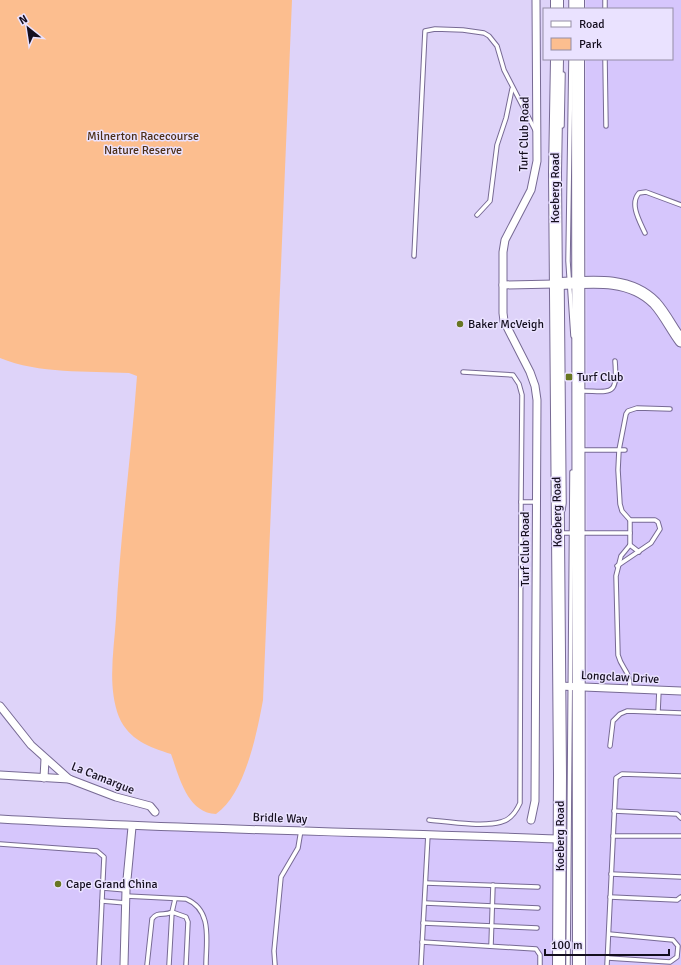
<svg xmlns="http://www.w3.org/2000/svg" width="681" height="965" font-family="Signika,sans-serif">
	<rect width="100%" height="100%" fill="#ded3f9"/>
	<g fill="#d6c6fc">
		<polygon points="586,0 681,0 681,965 588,965 586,59 672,59 672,9 586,9"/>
		<polygon points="0,819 560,839 559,965 0,965"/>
	</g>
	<path fill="#fcbe8f" d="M 0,0 L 292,0 L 263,700 C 257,733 245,794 216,814 C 187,813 179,776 171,754 C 149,747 129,740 119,717 C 107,686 114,650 116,618 C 120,537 131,457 137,376 L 129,373 C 87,371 39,374 0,358 Z"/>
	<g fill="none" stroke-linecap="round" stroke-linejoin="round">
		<defs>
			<g id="lane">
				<polyline points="571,0 571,9"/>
				<polyline points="605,0 605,9"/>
				<polyline points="571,59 568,261 573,336"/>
				<polyline points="605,59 606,126"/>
				<polyline points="562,126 563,74"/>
				<polyline points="477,215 490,201 497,145 506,118 512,89"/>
				<path d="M 645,233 C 640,222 629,204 639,193 L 646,192 L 681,205"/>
				<polyline points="414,256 425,31 435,29 463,30 484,33 489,36 497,46 504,70 535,130"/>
				<polyline points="562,286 564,503 563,510"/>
				<polyline points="463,372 513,375 519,384 522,395 521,502"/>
				<path d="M 580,391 C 611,391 618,398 615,361"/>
				<polyline points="580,450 625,450"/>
				<polyline points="559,533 573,533"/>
				<polyline points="581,533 630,533"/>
				<polyline points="630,545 639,552"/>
				<polyline points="617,566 651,543 660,529 658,522 655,520 630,520"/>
				<path d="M 630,688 C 630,670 622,670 618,655 L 616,576 L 621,556 L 630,545 L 630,520 L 622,511 L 620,504 L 618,470 L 619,450 L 626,414 L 628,411 L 637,408 L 670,409"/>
				<polyline points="658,712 659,690"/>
				<polyline points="610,746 613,721 620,714 627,711 681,713"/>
				<polyline points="614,811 677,814 681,818"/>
				<path d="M 429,820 C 449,822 483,827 501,822 C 510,820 516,812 520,803 L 521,502 L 536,502"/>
				<polyline points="613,836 681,836"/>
				<polyline points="0,844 97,851 104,857 99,965"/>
				<polyline points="611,874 681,877"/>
				<polyline points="426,883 538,887"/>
				<polyline points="103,888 126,890"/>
				<path d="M 126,896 L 186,899 C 213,910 206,941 206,965"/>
				<polyline points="610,897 677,900 681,897"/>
				<polyline points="102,901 126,903"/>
				<polyline points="425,903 538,908"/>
				<polyline points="423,923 537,928"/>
				<polyline points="422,942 536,949 540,955 540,965"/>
				<polyline points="491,946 493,885"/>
				<polyline points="608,958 670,962 677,957 678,946 673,940 609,934"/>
				<path d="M 147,965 L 152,919 C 157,911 165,916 172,912 L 175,899"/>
				<polyline points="169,965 172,912 186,917 188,922 186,965"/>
				<polyline points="275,965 274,951 281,877 298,848 301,830"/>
				<polyline points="421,965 428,834"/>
				<polyline points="568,965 572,472"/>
				<polyline points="607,965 616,778 622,774 681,776"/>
			</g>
			<g id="street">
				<polyline points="503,285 555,284"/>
				<polyline points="559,686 681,691"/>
				<polyline points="0,706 31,745 69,779 116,797 150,806 155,812"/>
				<polyline points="0,775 69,779"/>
				<polyline points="44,778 45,759"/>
				<path d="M 0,819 C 186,830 373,832 560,839"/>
				<polyline points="531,820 535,801 537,400 535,386 530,372 504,321 503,313 503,252 505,240 531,190 537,161 536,0"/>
				<polyline points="124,965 126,890 132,827"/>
			</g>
			<path id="secondary" d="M 555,284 C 588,282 629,276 655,303 C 665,314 672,329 681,341"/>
			<g id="primary">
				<polyline points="578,0 578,9"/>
				<polyline points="557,9 557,0"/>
				<polyline points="557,59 555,173 560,775 559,965"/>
				<polyline points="578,59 579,965"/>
			</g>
		</defs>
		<use href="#lane" stroke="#776a94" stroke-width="5.5"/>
		<use href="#street" stroke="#776a94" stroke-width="9"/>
		<use href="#secondary" stroke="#776a94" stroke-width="13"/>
		<use href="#primary" stroke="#776a94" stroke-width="14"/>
		<use href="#lane" stroke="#fff" stroke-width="3.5"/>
		<use href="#street" stroke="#fff" stroke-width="7"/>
		<use href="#secondary" stroke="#fff" stroke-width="11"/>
		<use href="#primary" stroke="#fff" stroke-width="12"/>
	</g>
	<g fill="#687622" stroke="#eae2ff" stroke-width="1.5">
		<circle cx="460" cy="324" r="4"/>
		<rect x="565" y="373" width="8" height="8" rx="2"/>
		<circle cx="58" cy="884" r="4"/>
	</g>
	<g text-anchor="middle" stroke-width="3" stroke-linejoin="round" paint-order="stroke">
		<g font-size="12" fill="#140e1e" stroke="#eae2ff">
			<text transform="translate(524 134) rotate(-89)" y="4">Turf Club Road</text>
			<text transform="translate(555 188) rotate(-90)" y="4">Koeberg Road</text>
			<text transform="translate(557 512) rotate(-91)" y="4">Koeberg Road</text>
			<text transform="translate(525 549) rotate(-90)" y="4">Turf Club Road</text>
			<text transform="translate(620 677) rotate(3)" y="4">Longclaw Drive</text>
			<text transform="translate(103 778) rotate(22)" y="4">La Camargue</text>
			<text transform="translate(280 818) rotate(2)" y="4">Bridle Way</text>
			<text transform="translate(560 836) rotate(-90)" y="4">Koeberg Road</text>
		</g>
		<g font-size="12" fill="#4c2f17" stroke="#eae2ff">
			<text x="143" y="140">Milnerton Racecourse<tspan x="143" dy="14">Nature Reserve</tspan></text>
		</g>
		<g font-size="12" fill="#140e1e" stroke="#eae2ff" text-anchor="start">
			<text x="468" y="328">Baker McVeigh</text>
			<text x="577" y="381">Turf Club</text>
			<text x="66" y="888">Cape Grand China</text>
		</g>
	</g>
	<rect x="543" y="8" width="130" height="52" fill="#eae2ff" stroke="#948da5"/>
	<rect x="551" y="21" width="20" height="6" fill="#ffffff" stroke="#948da5"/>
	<text x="579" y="28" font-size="12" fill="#140e1e">Road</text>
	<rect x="551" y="38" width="20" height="12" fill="#fcbe8f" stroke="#948da5"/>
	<text x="579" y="48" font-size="12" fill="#140e1e">Park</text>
	<g transform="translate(28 28) rotate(330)" stroke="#eae2ff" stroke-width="3" paint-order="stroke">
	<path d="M0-3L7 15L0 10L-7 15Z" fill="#140e1e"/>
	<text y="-6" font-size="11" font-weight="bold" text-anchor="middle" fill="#140e1e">N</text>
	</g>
	<path d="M545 949v6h124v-6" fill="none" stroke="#140e1e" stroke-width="2"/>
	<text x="551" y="949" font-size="12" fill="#140e1e" stroke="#eae2ff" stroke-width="3" paint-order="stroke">100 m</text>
</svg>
